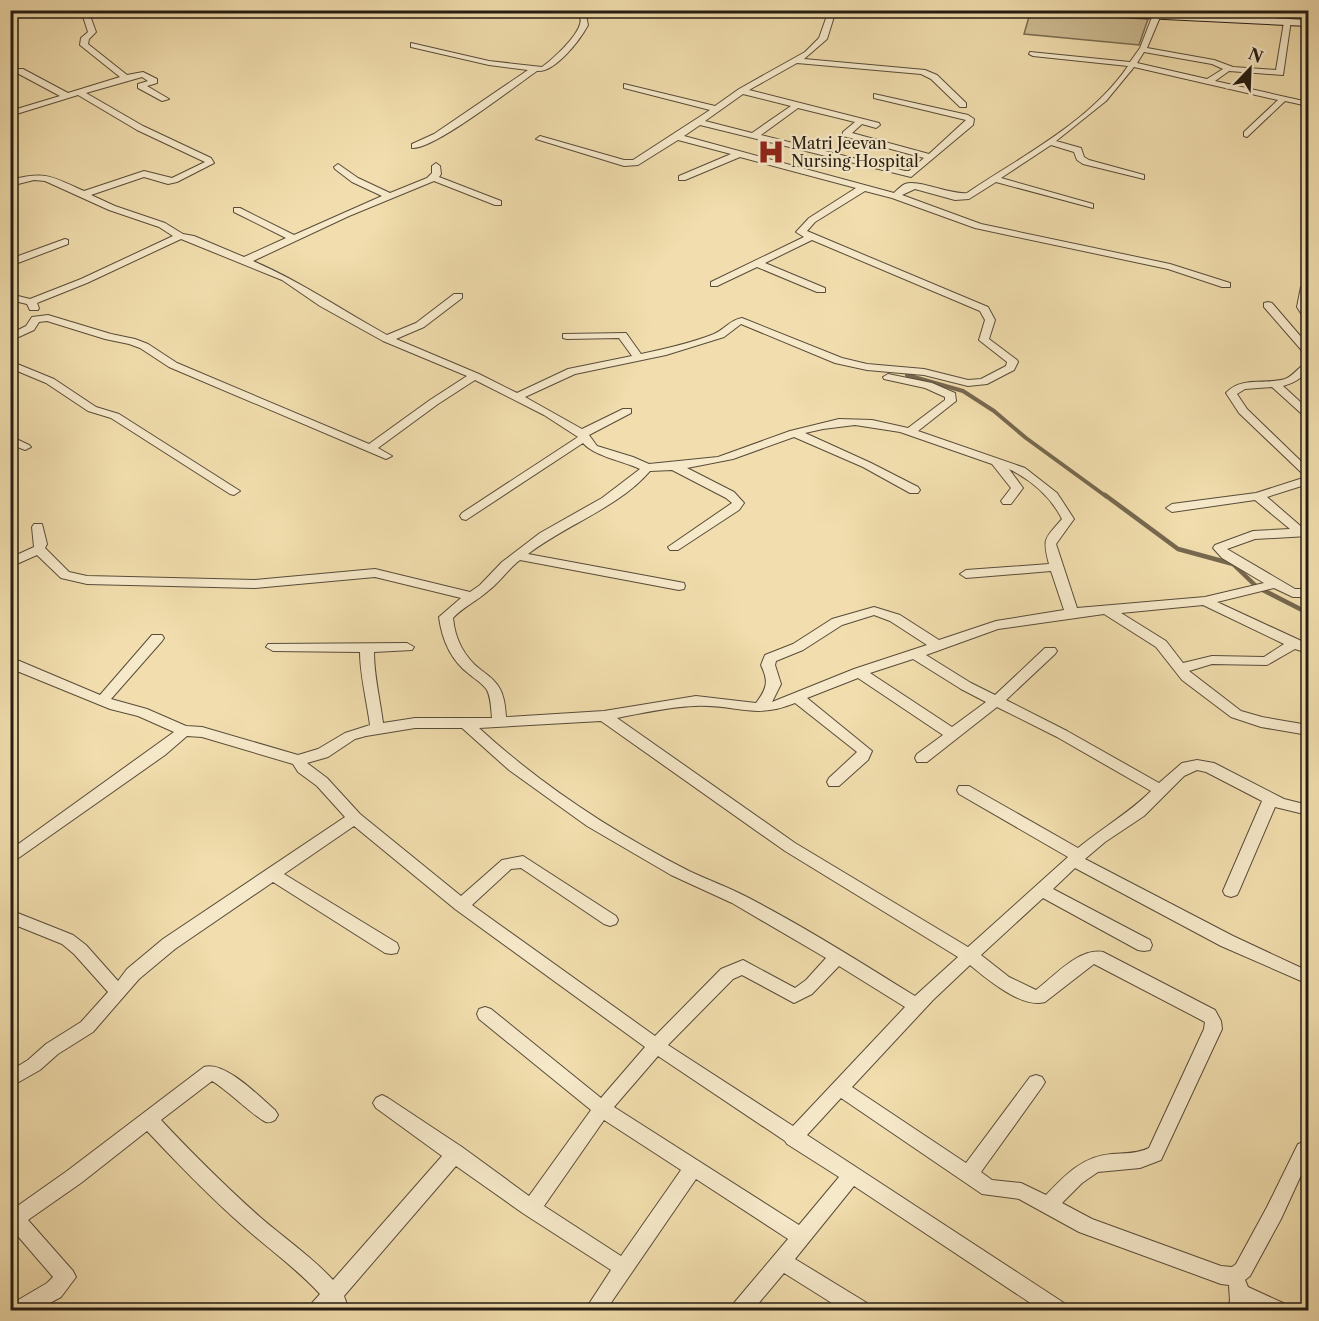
<svg xmlns="http://www.w3.org/2000/svg" width="1319" height="1321" font-family="'Libre Caslon Text',serif">
	<rect width="100%" height="100%" fill="#f1ddad"/>
	<filter id="stains"><feTurbulence type="fractalNoise" baseFrequency=".00333" numOctaves="4"/><feColorMatrix values="0 0 0 0 .2 0 0 0 0 .09 0 0 0 0 .02 0 0 0 .5 -.17"/></filter>
	<radialGradient id="worn" r=".72"><stop offset=".6" stop-color="#630" stop-opacity="0"/><stop offset="1" stop-color="#630" stop-opacity=".3"/></radialGradient>
	<polygon fill="#cebc93" stroke="#7a6c52" stroke-width="1.5" points="1030,13 1148,19 1139,45 1024,34"/>
	<g fill="none" stroke-linecap="round" stroke-linejoin="round">
		<polyline stroke="#76684f" stroke-width="4" points="907,375 963,391 994,411 1026,438 1107,497"/>
		<polyline stroke="#76684f" stroke-width="4.5" points="1105,495 1178,549 1233,564 1257,587 1308,613"/>
		<defs>
			<g id="street">
				<path d="M 81,10 L 88,10 L 96,32 L 89,39 L 88,44 L 127,75 L 143,72 L 157,79 L 157,83 L 147,86 L 169,99 L 162,101 L 138,88 L 138,84 L 148,81 L 142,77 L 86,93 L 143,126 L 211,158 L 214,163 L 177,182 L 168,184 L 144,177 L 91,195 L 115,206 L 165,223 L 183,234 L 194,236 L 244,257 L 286,238 L 234,212 L 234,208 L 240,208 L 294,235 L 382,196 L 352,182 L 335,169 L 334,167 L 338,164 L 358,178 L 390,193 L 427,178 L 432,173 L 432,166 L 436,163 L 440,166 L 441,174 L 439,177 L 501,201 L 501,205 L 495,205 L 434,181 L 349,216 L 253,261 C 300,281 342,310 387,335 L 416,323 L 454,294 L 462,294 L 462,298 L 424,327 L 396,339 L 479,374 L 517,393 L 568,369 L 632,356 L 619,338 L 567,339 L 563,338 L 563,334 L 626,333 L 641,354 C 665,349 691,343 714,334 C 725,329 730,320 742,318 L 842,358 L 867,364 L 924,369 L 968,380 L 981,379 L 1006,366 L 1007,362 L 979,340 L 985,320 L 980,311 L 812,240 L 765,263 L 825,288 L 825,292 L 817,292 L 757,267 L 717,286 L 711,286 L 711,282 L 804,237 L 796,232 L 809,218 L 856,188 L 740,157 L 685,180 L 679,180 L 679,176 L 731,154 L 678,140 L 638,165 L 624,166 L 536,139 L 540,136 L 624,160 L 633,160 L 710,110 L 624,88 L 624,84 L 715,106 L 739,89 L 805,52 L 819,38 L 829,10 L 836,10 L 827,39 L 804,59 L 925,70 L 937,75 L 966,103 L 966,107 L 960,107 L 931,79 L 921,74 L 797,63 L 749,90 L 879,123 L 880,125 L 876,128 L 862,124 L 852,133 L 929,154 L 966,120 L 874,98 L 874,94 L 968,115 L 974,119 L 973,125 L 911,177 L 700,125 L 684,136 L 894,193 C 897,190 901,186 905,184 C 918,179 950,195 967,193 C 1022,156 1090,122 1128,66 L 1033,56 L 1029,54 L 1030,52 L 1130,62 L 1140,48 L 1152,17 L 1150,12 L 1157,10 L 1160,17 L 1147,48 L 1214,60 L 1233,67 L 1276,70 L 1284,22 L 1291,20 L 1283,75 L 1229,71 L 1215,81 L 1308,102 L 1308,106 L 1285,101 L 1247,137 L 1244,136 L 1244,132 L 1278,100 L 1134,67 L 1106,101 L 1056,141 L 1081,148 L 1084,157 L 1089,160 L 1144,175 L 1144,179 L 1083,164 L 1077,160 L 1074,152 L 1051,145 L 1001,178 L 1093,204 L 1093,208 L 996,182 L 969,199 L 955,200 L 915,189 L 902,195 L 981,224 L 1170,264 L 1230,283 L 1230,287 L 1222,287 L 1168,269 L 975,228 L 892,198 L 865,191 L 815,222 L 807,231 L 988,307 L 995,320 L 989,339 L 1017,360 L 1018,362 L 1014,370 L 987,384 L 968,386 L 924,375 L 867,370 L 835,363 L 741,324 L 724,337 L 666,355 L 575,374 L 525,397 L 582,429 L 623,409 L 631,409 L 631,413 L 589,435 L 597,446 L 633,457 L 649,464 L 718,457 L 790,431 L 839,419 L 872,420 L 908,428 L 945,400 L 945,397 L 925,388 L 884,379 L 883,377 L 888,374 L 932,383 L 955,393 L 956,401 L 918,431 L 1025,468 L 1057,493 L 1074,519 L 1056,544 L 1077,608 L 1205,597 L 1264,583 L 1222,558 L 1213,548 L 1215,545 L 1253,531 L 1290,529 L 1255,500 L 1172,512 L 1166,508 L 1172,504 L 1256,493 L 1306,477 L 1239,413 L 1226,393 C 1241,376 1265,385 1285,379 C 1294,376 1299,365 1308,363 L 1308,371 C 1300,379 1294,383 1283,386 L 1308,409 L 1308,417 L 1304,416 L 1272,387 L 1245,389 L 1237,394 L 1247,409 L 1308,468 L 1308,484 L 1267,497 L 1304,529 L 1308,528 L 1308,536 L 1255,539 L 1227,549 L 1295,589 L 1308,589 L 1308,597 L 1293,597 L 1274,588 L 1217,602 L 1308,644 L 1308,653 L 1295,649 L 1267,665 L 1212,664 L 1189,671 L 1241,711 L 1262,717 L 1308,725 L 1308,735 L 1261,727 L 1231,717 L 1182,680 L 1156,647 L 1104,614 L 998,629 L 926,655 L 971,683 L 995,695 L 1045,648 L 1055,648 L 1057,651 L 1055,654 L 1006,700 L 1067,731 L 1159,783 L 1182,763 L 1197,760 L 1214,763 L 1284,799 L 1308,805 L 1308,815 L 1275,807 L 1239,891 L 1237,895 L 1231,897 L 1225,895 L 1223,891 L 1262,801 L 1206,772 L 1197,770 L 1184,776 L 1144,816 L 1105,842 L 1085,859 L 1233,936 L 1308,971 L 1308,984 L 1221,946 L 1075,868 L 1053,889 L 1150,940 L 1152,945 L 1150,950 L 1144,951 L 1138,950 L 1043,898 L 981,955 L 1009,977 L 1036,990 C 1055,976 1078,948 1103,952 L 1215,1010 L 1221,1021 L 1222,1029 L 1161,1160 L 1140,1168 L 1098,1172 L 1082,1183 L 1062,1203 L 1092,1219 L 1221,1266 L 1232,1267 L 1236,1264 L 1267,1207 L 1298,1144 L 1304,1142 L 1308,1144 L 1308,1160 L 1281,1219 L 1250,1276 L 1245,1280 L 1248,1287 L 1283,1303 L 1286,1310 L 1256,1310 L 1248,1307 L 1246,1310 L 1226,1310 L 1230,1301 L 1229,1285 L 1221,1284 L 1079,1232 L 1019,1199 L 982,1194 L 841,1098 L 807,1135 L 1064,1303 L 1067,1310 L 1041,1310 L 854,1186 L 795,1259 L 867,1303 L 870,1310 L 843,1310 L 784,1273 L 753,1310 L 731,1310 L 734,1303 L 788,1239 L 696,1179 L 606,1310 L 585,1310 L 611,1270 L 524,1214 L 456,1166 L 344,1296 L 349,1310 L 309,1310 L 312,1303 L 320,1294 C 297,1269 269,1249 243,1226 C 209,1196 178,1164 147,1131 L 81,1183 L 28,1220 L 73,1271 L 76,1277 L 61,1297 L 37,1310 L 10,1310 L 13,1303 L 47,1283 L 53,1277 L 10,1227 L 10,1205 L 16,1207 L 67,1171 L 204,1067 C 224,1060 260,1097 275,1110 L 278,1115 L 275,1120 C 271,1122 270,1123 266,1122 C 257,1119 226,1089 212,1081 L 161,1120 C 193,1154 225,1186 260,1217 C 284,1238 311,1256 333,1280 L 442,1156 L 376,1108 L 373,1103 L 376,1098 L 382,1095 L 388,1098 L 462,1147 L 529,1196 L 591,1110 L 479,1019 L 477,1014 L 479,1009 L 485,1007 L 491,1009 L 601,1098 L 645,1047 L 455,909 L 354,826 L 284,874 L 397,943 L 399,948 L 397,953 L 391,954 L 385,953 L 273,882 L 175,949 L 139,979 L 93,1032 L 58,1054 L 40,1070 L 10,1087 L 10,1071 L 28,1060 L 46,1044 L 81,1022 L 108,992 L 74,954 L 62,944 L 10,923 L 10,910 L 73,935 L 86,945 L 118,981 L 127,969 L 163,939 L 345,817 L 317,786 L 298,772 L 293,764 L 202,737 L 187,736 L 165,755 L 10,864 L 10,850 L 174,732 L 138,716 L 110,709 L 12,669 L 10,657 L 100,695 L 152,635 L 162,635 L 164,638 L 162,641 L 111,699 L 147,709 L 186,726 L 202,727 L 298,755 L 318,749 L 345,733 L 370,725 C 367,702 360,675 360,652 L 273,651 L 266,647 L 268,644 L 407,643 L 414,647 L 412,650 L 374,652 C 374,676 380,699 383,723 L 415,718 L 492,718 C 491,708 491,698 487,690 C 482,683 475,679 469,674 C 451,660 442,640 439,617 L 461,598 L 375,577 L 255,588 L 87,584 L 61,578 L 37,555 L 10,567 L 10,558 L 34,547 L 32,527 L 34,524 L 42,524 L 47,544 L 45,548 L 69,572 L 87,576 L 255,580 L 375,569 L 470,592 L 480,585 L 502,562 L 540,533 L 602,498 L 640,469 C 623,461 594,456 583,443 L 466,520 L 462,519 L 460,516 L 462,513 L 578,437 L 544,415 L 475,380 L 438,404 L 378,448 L 392,456 L 386,459 L 169,367 L 140,348 L 129,344 L 105,339 L 47,321 L 39,322 L 34,330 L 10,341 L 10,334 L 26,326 L 32,317 L 48,315 L 111,334 L 135,339 L 148,344 L 177,363 L 369,444 L 430,400 L 467,376 L 383,341 L 320,306 L 282,280 L 181,239 L 87,283 L 37,303 L 39,308 L 38,310 L 30,310 L 27,304 L 10,300 L 10,294 L 30,299 L 81,279 L 173,236 L 159,227 L 109,210 L 45,181 L 34,180 L 10,186 L 10,180 C 47,171 50,176 84,191 L 144,171 L 172,178 L 205,162 L 137,130 L 78,95 L 10,116 L 10,111 L 60,96 L 17,73 L 17,69 L 23,69 L 68,93 L 120,77 L 80,45 L 81,38 L 88,32 ZM 1144,52 L 1212,64 L 1223,69 L 1207,79 L 1137,63 ZM 743,94 L 791,106 L 752,133 L 705,121 ZM 798,108 L 855,122 L 843,132 L 843,136 L 924,158 L 909,171 L 905,171 L 761,135 ZM 855,425 L 900,432 L 992,464 L 1011,488 L 1001,501 L 1003,504 L 1011,504 L 1023,488 L 1009,469 C 1031,480 1051,497 1062,519 C 1045,539 1042,537 1049,564 L 966,570 L 960,574 L 966,578 L 1051,571 L 1064,610 L 996,621 L 939,640 L 900,615 L 874,607 L 832,619 L 793,644 L 765,655 L 761,665 C 769,682 767,688 756,703 L 696,696 L 604,711 L 506,717 C 505,704 504,692 495,682 C 491,677 486,674 481,670 C 464,657 455,639 453,618 C 463,607 477,601 488,591 C 500,582 508,569 520,560 L 679,590 L 684,589 L 685,586 L 684,583 L 679,582 L 528,554 C 567,524 618,508 650,471 L 672,470 L 726,498 L 732,503 L 668,547 L 670,550 L 678,550 L 739,510 L 744,503 L 734,492 L 687,468 L 733,459 L 794,437 L 863,467 L 910,493 L 918,493 L 920,490 L 918,487 L 871,463 L 805,433 L 823,429 ZM 1203,605 L 1284,644 L 1264,657 L 1212,656 L 1183,663 L 1166,641 L 1121,613 ZM 874,615 L 890,621 L 927,645 L 854,669 L 772,702 L 781,684 L 775,665 L 776,661 L 803,650 L 842,625 ZM 913,659 L 961,689 L 986,702 L 952,727 L 870,673 ZM 858,678 L 943,735 L 917,754 L 915,758 L 917,762 L 927,762 L 997,707 L 1057,737 L 1151,791 C 1129,813 1102,828 1078,848 L 969,786 L 959,786 L 957,790 L 959,794 L 1068,857 L 968,947 L 795,843 L 617,718 C 642,713 669,707 695,706 C 736,704 753,720 795,703 L 857,752 L 829,778 L 827,782 L 829,786 L 839,786 L 868,760 L 872,751 L 807,698 ZM 601,721 L 785,851 L 958,957 L 915,996 C 860,962 805,927 747,897 C 728,887 708,880 689,871 C 613,832 541,785 479,728 ZM 415,728 L 462,728 L 509,770 L 587,826 L 671,875 L 732,903 L 826,958 L 806,980 L 795,988 L 743,960 L 721,969 L 655,1036 L 472,905 L 511,869 L 521,868 L 604,924 L 610,926 L 616,924 L 618,920 L 616,916 L 523,856 L 502,860 L 461,896 L 360,814 L 327,778 L 307,763 L 328,757 L 355,739 L 366,736 ZM 1094,964 L 1205,1022 L 1204,1029 L 1149,1148 C 1137,1154 1124,1153 1112,1154 C 1083,1156 1065,1175 1046,1195 L 1021,1183 L 992,1180 L 981,1172 L 1042,1087 L 1045,1082 L 1042,1077 L 1036,1075 L 1030,1077 L 966,1163 L 852,1087 L 933,1000 L 970,965 C 987,979 1022,1009 1045,1002 ZM 839,966 L 905,1007 L 793,1126 L 668,1045 L 733,979 L 742,975 L 794,1003 L 812,994 ZM 658,1056 L 785,1141 L 787,1144 L 839,1177 L 799,1225 L 614,1107 ZM 604,1120 L 681,1170 L 621,1256 L 544,1206 Z"/>
				<path d="M 578,10 L 585,10 L 588,25 C 580,40 555,73 537,71 C 515,86 434,150 412,148 L 412,144 L 434,134 L 528,70 L 489,65 L 411,47 L 411,43 L 489,61 L 542,67 C 553,59 577,37 580,24 C 582,19 579,15 578,10 Z"/>
				<polygon points="1267,10 1274,10 1276,19 1270,19"/>
				<polygon points="1308,50 1308,59 1304,59 1304,52"/>
				<polygon points="65,239 68,240 68,244 10,266 10,259"/>
				<polygon points="1306,284 1308,285 1308,319 1304,318 1297,307 1301,287"/>
				<polygon points="1268,302 1272,303 1308,345 1308,354 1304,353 1264,307 1264,303"/>
				<polygon points="10,361 54,379 96,407 119,414 240,491 234,495 230,494 111,418 88,411 46,383 10,368"/>
				<polygon points="10,436 29,445 31,447 25,450 10,444"/>
			</g>
			<polygon id="secondary" points="1037,10 1117,10 1308,20 1308,26 1042,13"/>
		</defs>
		<use href="#street" stroke="#584c39" stroke-width="2"/>
		<use href="#secondary" stroke="#251c12" stroke-width="2"/>
		<use href="#street" fill="#f6e9ca" fill-rule="evenodd"/>
		<use href="#secondary" fill="#f6e9ca" fill-rule="evenodd"/>
	</g>
	<defs>
		<symbol id="hospital-bare" viewBox="-9 -9 18 18"><path d="M-5-5h3v3.5h4V-5h3V5h-3V1.5h-4V5h-3Z" fill="#8f2418" stroke="#f6e9ca" stroke-width="2.5" paint-order="stroke"/></symbol>
	</defs>
	<g fill-rule="evenodd">
		<use href="#hospital-bare" x="752" y="133" width="38" height="38"/>
	</g>
	<g text-anchor="middle" stroke-width="4.5" stroke-linejoin="round" paint-order="stroke">
		<g font-size="16" fill="#251c12" stroke="#f6e9ca" text-anchor="start">
			<text x="791" y="149">Matri Jeevan<tspan x="791" dy="18">Nursing Hospital</tspan></text>
		</g>
	</g>
	<rect width="1319" height="1321" fill="none" stroke="#f1ddad" stroke-width="36"/>
	<rect x="12" y="12" width="1295" height="1297" fill="none" stroke="#251c12" stroke-width="3"/>
	<rect x="18" y="18" width="1283" height="1285" fill="none" stroke="#251c12" stroke-width="1.5"/>
	<g transform="translate(1250 69) rotate(23)" stroke="#f6e9ca" stroke-width="4.5" paint-order="stroke">
	<path d="M0-4.5L10 22L0 15L-10 22Z" fill="#251c12"/>
	<text y="-9" font-size="16" font-weight="bold" text-anchor="middle" fill="#251c12">N</text>
	</g>
	<rect width="100%" height="100%" filter="url(#stains)"/>
	<rect width="100%" height="100%" fill="url(#worn)"/>
</svg>
